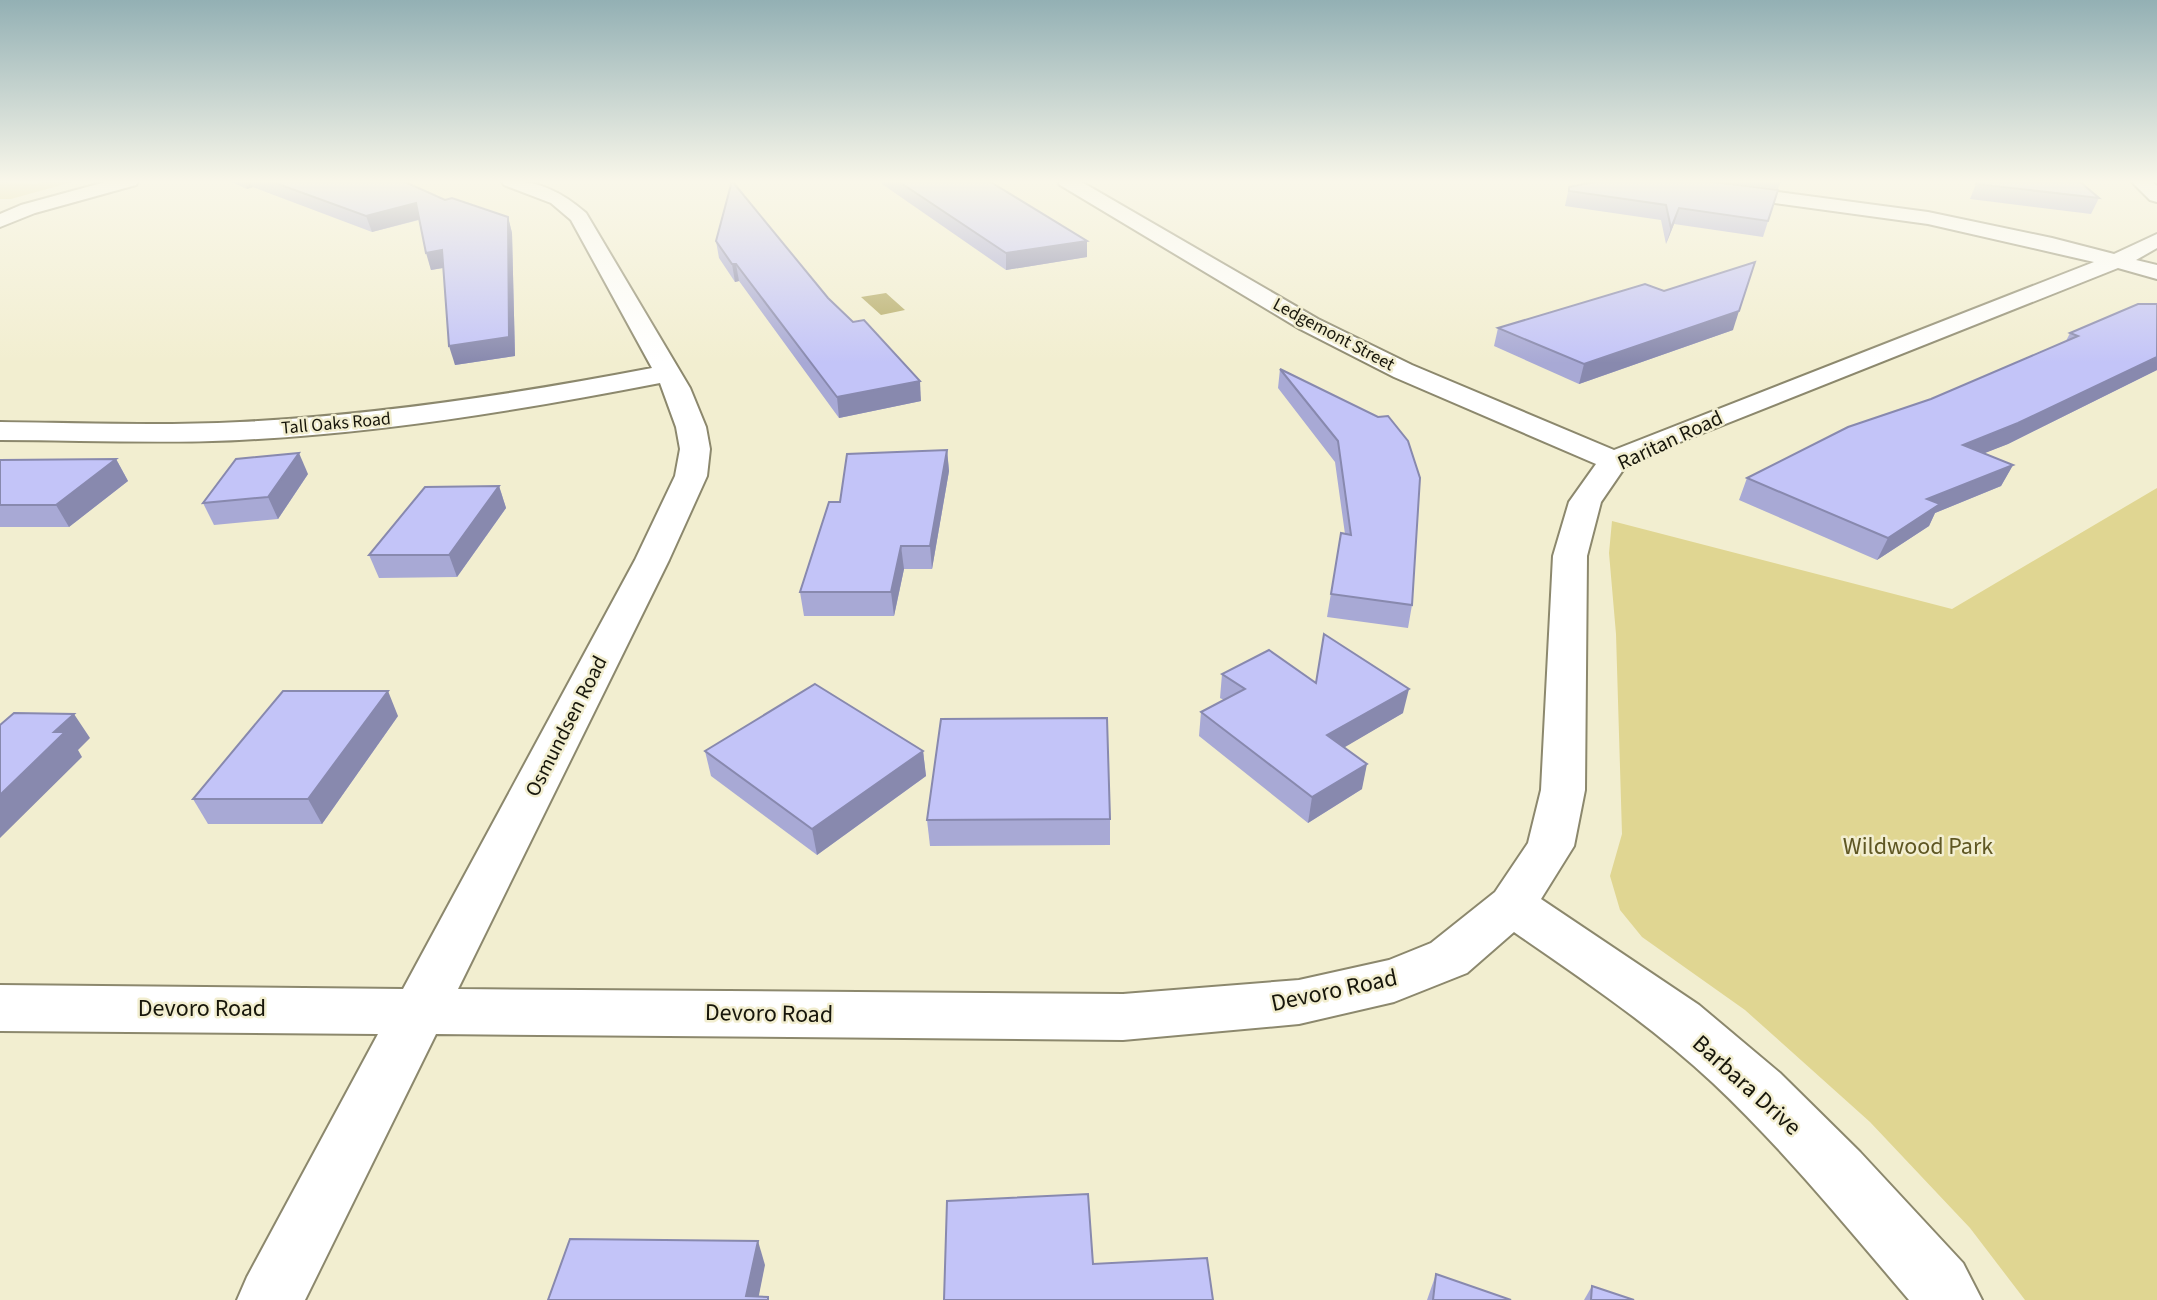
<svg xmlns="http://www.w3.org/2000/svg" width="2157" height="1300" font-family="'Source Sans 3',sans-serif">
	<rect width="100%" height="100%" fill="#f2eed0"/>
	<g fill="#e0d692">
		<polygon points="48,181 76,181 11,199 0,199 0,182 35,184"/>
		<polygon points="2157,488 2157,1300 2025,1300 1970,1228 1870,1122 1745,1010 1642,937 1620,910 1610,876 1622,834 1616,634 1609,553 1612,521 1952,609"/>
	</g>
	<polygon fill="#b4aa65" points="886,293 905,310 881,315 861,297"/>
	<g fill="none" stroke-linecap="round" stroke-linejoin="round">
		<defs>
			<g id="minor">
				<polygon points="109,181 138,181 136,185 35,213 0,227 0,214 21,205"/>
				<path d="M 502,181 C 535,179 561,191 586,213 L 690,388 L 706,427 L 710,449 L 707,476 L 669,560 L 458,989 L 1123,994 L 1299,980 L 1389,960 L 1431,943 L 1495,892 L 1528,843 L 1541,790 L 1553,556 L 1569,502 L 1596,464 L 1394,377 L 1300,329 L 1060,185 L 1058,181 L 1080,181 L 1318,319 L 1412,365 L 1614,450 L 2094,262 L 1928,224 L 1657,187 L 1650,185 L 1648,181 L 1696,181 L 1928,212 L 2052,238 L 2114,254 L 2157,234 L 2157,248 L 2136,260 L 2157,265 L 2157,279 L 2118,268 L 1680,442 L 1625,467 L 1601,502 L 1587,556 L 1585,790 L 1574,846 L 1541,899 L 1699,1005 L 1780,1073 L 1860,1152 L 1963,1263 L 1982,1300 L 1909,1300 C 1846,1226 1784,1150 1713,1083 C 1652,1026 1582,979 1514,932 L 1467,973 L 1394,1002 L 1299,1024 L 1123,1040 L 436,1034 L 305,1300 L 237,1300 L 247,1277 L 378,1034 L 0,1031 L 0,985 L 403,989 L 635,560 L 675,476 L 680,449 L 676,427 L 660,383 C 521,410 381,433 239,440 C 159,444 80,440 0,440 L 0,422 C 80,423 160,426 240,422 C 379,415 516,394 652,368 L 571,220 L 551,203 L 504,185 Z"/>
				<polygon points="2131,181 2151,181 2157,186 2157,202 2150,200"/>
			</g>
		</defs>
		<use href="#minor" stroke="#8c886d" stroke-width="4"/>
		<use href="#minor" fill="#fff" fill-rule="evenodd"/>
	</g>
	<g fill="#a8a9d5">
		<polygon points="229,181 403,181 445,200 508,217 512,233 515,356 455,365 443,268 431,270 419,220 372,232 253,187 247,189"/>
		<polygon points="882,181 989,181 1087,241 1087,257 1006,270 882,184"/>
		<polygon points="1714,181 1781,181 1778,189"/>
		<polygon points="1976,184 2099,198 2091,214 1970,199"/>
		<polygon points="1569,187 1778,190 1763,237 1674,224 1666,244 1661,220 1565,206"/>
		<polygon points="716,241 828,298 921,401 839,418 739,281 735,282 719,258"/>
		<polygon points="2157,304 2157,370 2008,444 1984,453 2013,465 2001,486 1935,513 1929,526 1877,560 1739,500 1747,478 2066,341 2070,333"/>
		<polygon points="1498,328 1733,330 1579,384 1494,346"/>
		<polygon points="1280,369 1420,478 1412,605 1408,628 1327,617 1341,533 1345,534 1335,462 1278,388"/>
		<polygon points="947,450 949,471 932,569 904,569 894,616 804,616 800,592"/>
		<polygon points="116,459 128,481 69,527 0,527 0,460"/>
		<polygon points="308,474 278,519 214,525 203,503"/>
		<polygon points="499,486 506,508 457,577 379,578 369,555"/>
		<polygon points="1222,674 1316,683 1403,713 1344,747 1362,789 1308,823 1199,736 1201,712 1224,700 1220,698"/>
		<polygon points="398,716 322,824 208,824 193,799"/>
		<polygon points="705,751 923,751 926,776 817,855 711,776"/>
		<polygon points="1110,819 1110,845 930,846 927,820"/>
		<polygon points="1436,1274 1511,1300 1427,1300"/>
		<polygon points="1592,1286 1634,1300 1584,1300"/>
	</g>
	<g fill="#8889ae">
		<polygon points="244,181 250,181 253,187 247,189"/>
		<polygon points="416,203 421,219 372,232 366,216"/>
		<polygon points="1679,208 1674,224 1666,244 1671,228"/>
		<polygon points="508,217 512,233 515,356 455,365 449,346"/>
		<polygon points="1087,241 1087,257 1006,270 1006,253"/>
		<polygon points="442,250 448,267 431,270 426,253"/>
		<polygon points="732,264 736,264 739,281 735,282"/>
		<polygon points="1739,311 1733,330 1579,384 1584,364"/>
		<polygon points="2157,357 2157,370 2008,444 1952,466 1963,445"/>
		<polygon points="920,381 921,401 839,418 837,397"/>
		<polygon points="947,450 949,471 932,569 930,546"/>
		<polygon points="299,453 308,474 278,519 268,497"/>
		<polygon points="116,459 128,481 69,527 56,505"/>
		<polygon points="2013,465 2001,486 1935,513 1929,526 1877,560 1888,538 1927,499"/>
		<polygon points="499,486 506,508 457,577 449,555"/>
		<polygon points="901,546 904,569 894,616 891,592"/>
		<polygon points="1409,689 1403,713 1323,760 1327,735"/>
		<polygon points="388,691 398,716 322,824 308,799"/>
		<polygon points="74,714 90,738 78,750 82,757 0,838 0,795 54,732"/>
		<polygon points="923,751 926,776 817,855 812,829"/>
		<polygon points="1367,764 1362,789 1308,823 1312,797"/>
		<polygon points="758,1241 765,1265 758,1300 746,1296"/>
	</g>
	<g fill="#c3c4f8" stroke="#8889ae" stroke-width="2">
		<polygon points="270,181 403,181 445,200 452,198 508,217 509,337 449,346 442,250 426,253 416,203 366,216"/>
		<polygon points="732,181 828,298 853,322 864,320 920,381 837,397 736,264 732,264 716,241"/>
		<polygon points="898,181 989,181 1087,241 1006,253"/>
		<polygon points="1598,181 1707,181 1778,190 1768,221 1679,208 1671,228 1666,205 1569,191 1569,187"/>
		<polygon points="1978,181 2079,181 2099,198 1976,184"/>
		<polygon points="1755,262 1739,311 1584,364 1498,328 1645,284 1664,291"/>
		<polygon points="2138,304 2157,304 2157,357 2018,423 1963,445 2013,465 1927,499 1940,504 1888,538 1747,478 1848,427 1931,399 2078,336 2070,333"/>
		<polygon points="1280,369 1378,417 1388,416 1408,441 1420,478 1412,605 1331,594 1341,533 1351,535 1338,441"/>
		<polygon points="947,450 930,546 901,546 891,592 800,592 829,502 840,502 847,454"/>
		<polygon points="299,453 268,497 203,503 236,459"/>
		<polygon points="116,459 56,505 0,505 0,460"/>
		<polygon points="499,486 449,555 369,555 425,487"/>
		<polygon points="1324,634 1409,689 1327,735 1367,764 1312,797 1201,712 1245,689 1222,674 1269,650 1316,683"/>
		<polygon points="815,684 923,751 812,829 705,751"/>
		<polygon points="283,691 388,691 308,799 193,799"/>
		<polygon points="14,713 74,714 54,732 65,732 0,795 0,725"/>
		<polygon points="1107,718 1110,819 927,820 941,719"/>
		<polygon points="1088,1194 1093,1264 1207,1258 1213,1300 944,1300 947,1201"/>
		<polygon points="570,1239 758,1241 746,1296 768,1297 768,1300 548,1300"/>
		<polygon points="1436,1274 1511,1300 1433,1300"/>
		<polygon points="1592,1286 1634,1300 1591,1300"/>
	</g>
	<linearGradient id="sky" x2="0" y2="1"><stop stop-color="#93b0b4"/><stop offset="0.5" stop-color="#f9f7ea"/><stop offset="1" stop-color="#f9f7ea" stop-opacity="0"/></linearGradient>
	<rect width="2157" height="363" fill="url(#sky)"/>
	<g text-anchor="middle" stroke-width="5" stroke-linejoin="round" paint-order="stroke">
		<g font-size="18" fill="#17160b" stroke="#f2eed0">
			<text transform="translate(1334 334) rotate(28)" y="6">Ledgemont Street</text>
			<text transform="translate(336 423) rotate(-5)" y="6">Tall Oaks Road</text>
		</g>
		<g font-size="21" fill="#17160b" stroke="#f2eed0">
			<text transform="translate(1670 440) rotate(-25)" y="7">Raritan Road</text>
			<text transform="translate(566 726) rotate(-63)" y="7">Osmundsen Road</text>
		</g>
		<g font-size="24" fill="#5f5723" stroke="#f2eed0">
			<text x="1918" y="854">Wildwood Park</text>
		</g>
		<g font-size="24" fill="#17160b" stroke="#f2eed0">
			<text transform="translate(1334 990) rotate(-12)" y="8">Devoro Road</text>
			<text x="202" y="1016">Devoro Road</text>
			<text transform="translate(769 1013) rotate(1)" y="8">Devoro Road</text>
			<text transform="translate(1747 1085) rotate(42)" y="8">Barbara Drive</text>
		</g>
	</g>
</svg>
